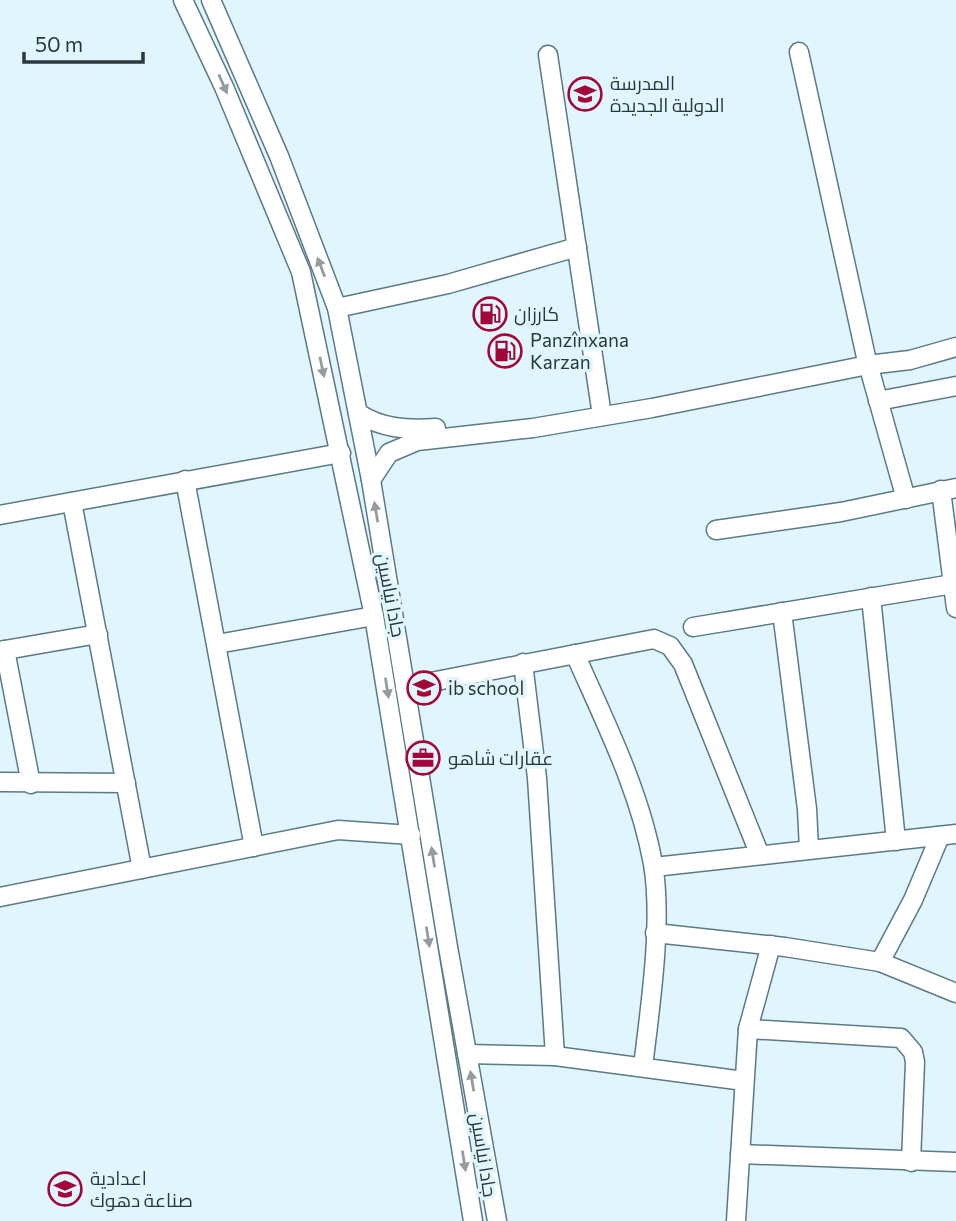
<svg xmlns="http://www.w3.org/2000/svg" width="956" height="1221" font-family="Commissioner,Cairo,sans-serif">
	<rect width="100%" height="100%" fill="#e0f5fd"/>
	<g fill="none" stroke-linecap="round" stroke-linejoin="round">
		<defs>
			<g id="minor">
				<polyline points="183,0 224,87 301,272 374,616 473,1221"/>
				<polyline points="211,0 279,156 337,308 371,480 448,947 497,1221"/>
				<polyline points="799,52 866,357 906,499"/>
				<polyline points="548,55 601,409"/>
				<polyline points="337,308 448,284 577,247"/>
				<polyline points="878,401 956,386"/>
				<path d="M 358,413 C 382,429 408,430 436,428"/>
				<polyline points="185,480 254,847"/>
				<polyline points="371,480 389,453 417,441 533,428 652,408 868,365 910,360 956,347"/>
				<polyline points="941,490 956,608"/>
				<polyline points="72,502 142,869"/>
				<polyline points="0,515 341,453"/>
				<polyline points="716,530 841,512 956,488"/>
				<polyline points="871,597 896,841"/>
				<polyline points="782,612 807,809 809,849"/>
				<polyline points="693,627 953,584"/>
				<polyline points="217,644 374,616"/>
				<polyline points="5,650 31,784"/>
				<polyline points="0,651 98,634"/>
				<path d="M 575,654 C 605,722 640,791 653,864 C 663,923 650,1007 643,1067"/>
				<polyline points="523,663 537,778 555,1056"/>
				<polyline points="405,687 654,639 670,646 683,664 759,853"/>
				<polyline points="0,782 126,783"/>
				<polyline points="654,867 956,834"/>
				<polyline points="0,897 338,830 411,835"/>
				<polyline points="655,933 785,947 880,962 956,993"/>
				<polyline points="880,962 913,900 940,836"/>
				<polyline points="748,1029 901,1038 913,1052 915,1062 911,1162"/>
				<polyline points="467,1054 555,1056 744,1081"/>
				<polyline points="740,1154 956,1162"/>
				<polyline points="736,1221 748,1029 771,945"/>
			</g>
		</defs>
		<use href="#minor" stroke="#5a7a86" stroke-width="21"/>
		<use href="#minor" stroke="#fff" stroke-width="18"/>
	</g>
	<defs><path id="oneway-solid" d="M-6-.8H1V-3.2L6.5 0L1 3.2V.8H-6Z" transform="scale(1.75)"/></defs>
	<g fill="#949c9e">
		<use href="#oneway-solid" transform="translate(223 84) rotate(66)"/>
		<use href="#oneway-solid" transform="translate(321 267) rotate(-111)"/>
		<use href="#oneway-solid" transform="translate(322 367) rotate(78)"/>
		<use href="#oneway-solid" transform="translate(376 512) rotate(-100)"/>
		<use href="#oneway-solid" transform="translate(387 688) rotate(81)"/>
		<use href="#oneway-solid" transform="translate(433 857) rotate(-99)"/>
		<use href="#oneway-solid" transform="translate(428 937) rotate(81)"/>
		<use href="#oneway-solid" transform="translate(472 1081) rotate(-100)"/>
		<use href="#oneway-solid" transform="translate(464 1161) rotate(81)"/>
	</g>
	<defs>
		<symbol id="school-ring" viewBox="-11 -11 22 22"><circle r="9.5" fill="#e0f5fd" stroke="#a30739" stroke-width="1.5"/><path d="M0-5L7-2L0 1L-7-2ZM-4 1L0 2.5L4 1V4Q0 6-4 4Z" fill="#a30739"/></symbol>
		<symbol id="fuel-ring" viewBox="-11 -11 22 22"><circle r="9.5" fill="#e0f5fd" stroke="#a30739" stroke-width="1.5"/><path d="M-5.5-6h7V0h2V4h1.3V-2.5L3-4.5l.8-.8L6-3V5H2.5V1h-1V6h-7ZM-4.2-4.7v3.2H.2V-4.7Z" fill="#a30739"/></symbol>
		<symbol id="office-ring" viewBox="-11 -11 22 22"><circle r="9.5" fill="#e0f5fd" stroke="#a30739" stroke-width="1.5"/><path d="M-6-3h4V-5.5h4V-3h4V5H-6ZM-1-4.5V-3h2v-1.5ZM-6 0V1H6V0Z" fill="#a30739"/></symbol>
	</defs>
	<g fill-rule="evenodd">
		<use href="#school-ring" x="566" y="75" width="38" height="38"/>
		<use href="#fuel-ring" x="471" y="295" width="38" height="38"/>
		<use href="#fuel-ring" x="486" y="332" width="38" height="38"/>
		<use href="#school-ring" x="405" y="669" width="38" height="38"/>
		<use href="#office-ring" x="404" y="739" width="38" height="38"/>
		<use href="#school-ring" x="46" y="1170" width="38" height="38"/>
	</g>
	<g text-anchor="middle" stroke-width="7" stroke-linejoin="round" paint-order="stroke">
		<g font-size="19" fill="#2a383d" stroke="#e0f5fd" text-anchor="start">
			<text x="610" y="90">المدرسة<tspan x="610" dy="22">الدولية الجديدة</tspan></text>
			<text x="514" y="321">كارزان</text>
			<text x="530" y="347">Panzînxana<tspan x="530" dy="22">Karzan</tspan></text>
			<text x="448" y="695">ib school</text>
			<text x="448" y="765">عقارات شاهو</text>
			<text x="90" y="1185">اعدادية<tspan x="90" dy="22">صناعة دهوك</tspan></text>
		</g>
		<g font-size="19" fill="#2a383d" stroke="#e0f5fd">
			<text transform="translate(391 595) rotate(79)" y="7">جادا نیاسین</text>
			<text transform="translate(484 1155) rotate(81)" y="7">جادا نیاسین</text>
		</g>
	</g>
	<path d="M24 52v10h119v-10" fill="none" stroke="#2a383d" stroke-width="3.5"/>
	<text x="35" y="52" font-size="21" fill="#2a383d" stroke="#e0f5fd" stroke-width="5" paint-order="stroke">50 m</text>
</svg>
